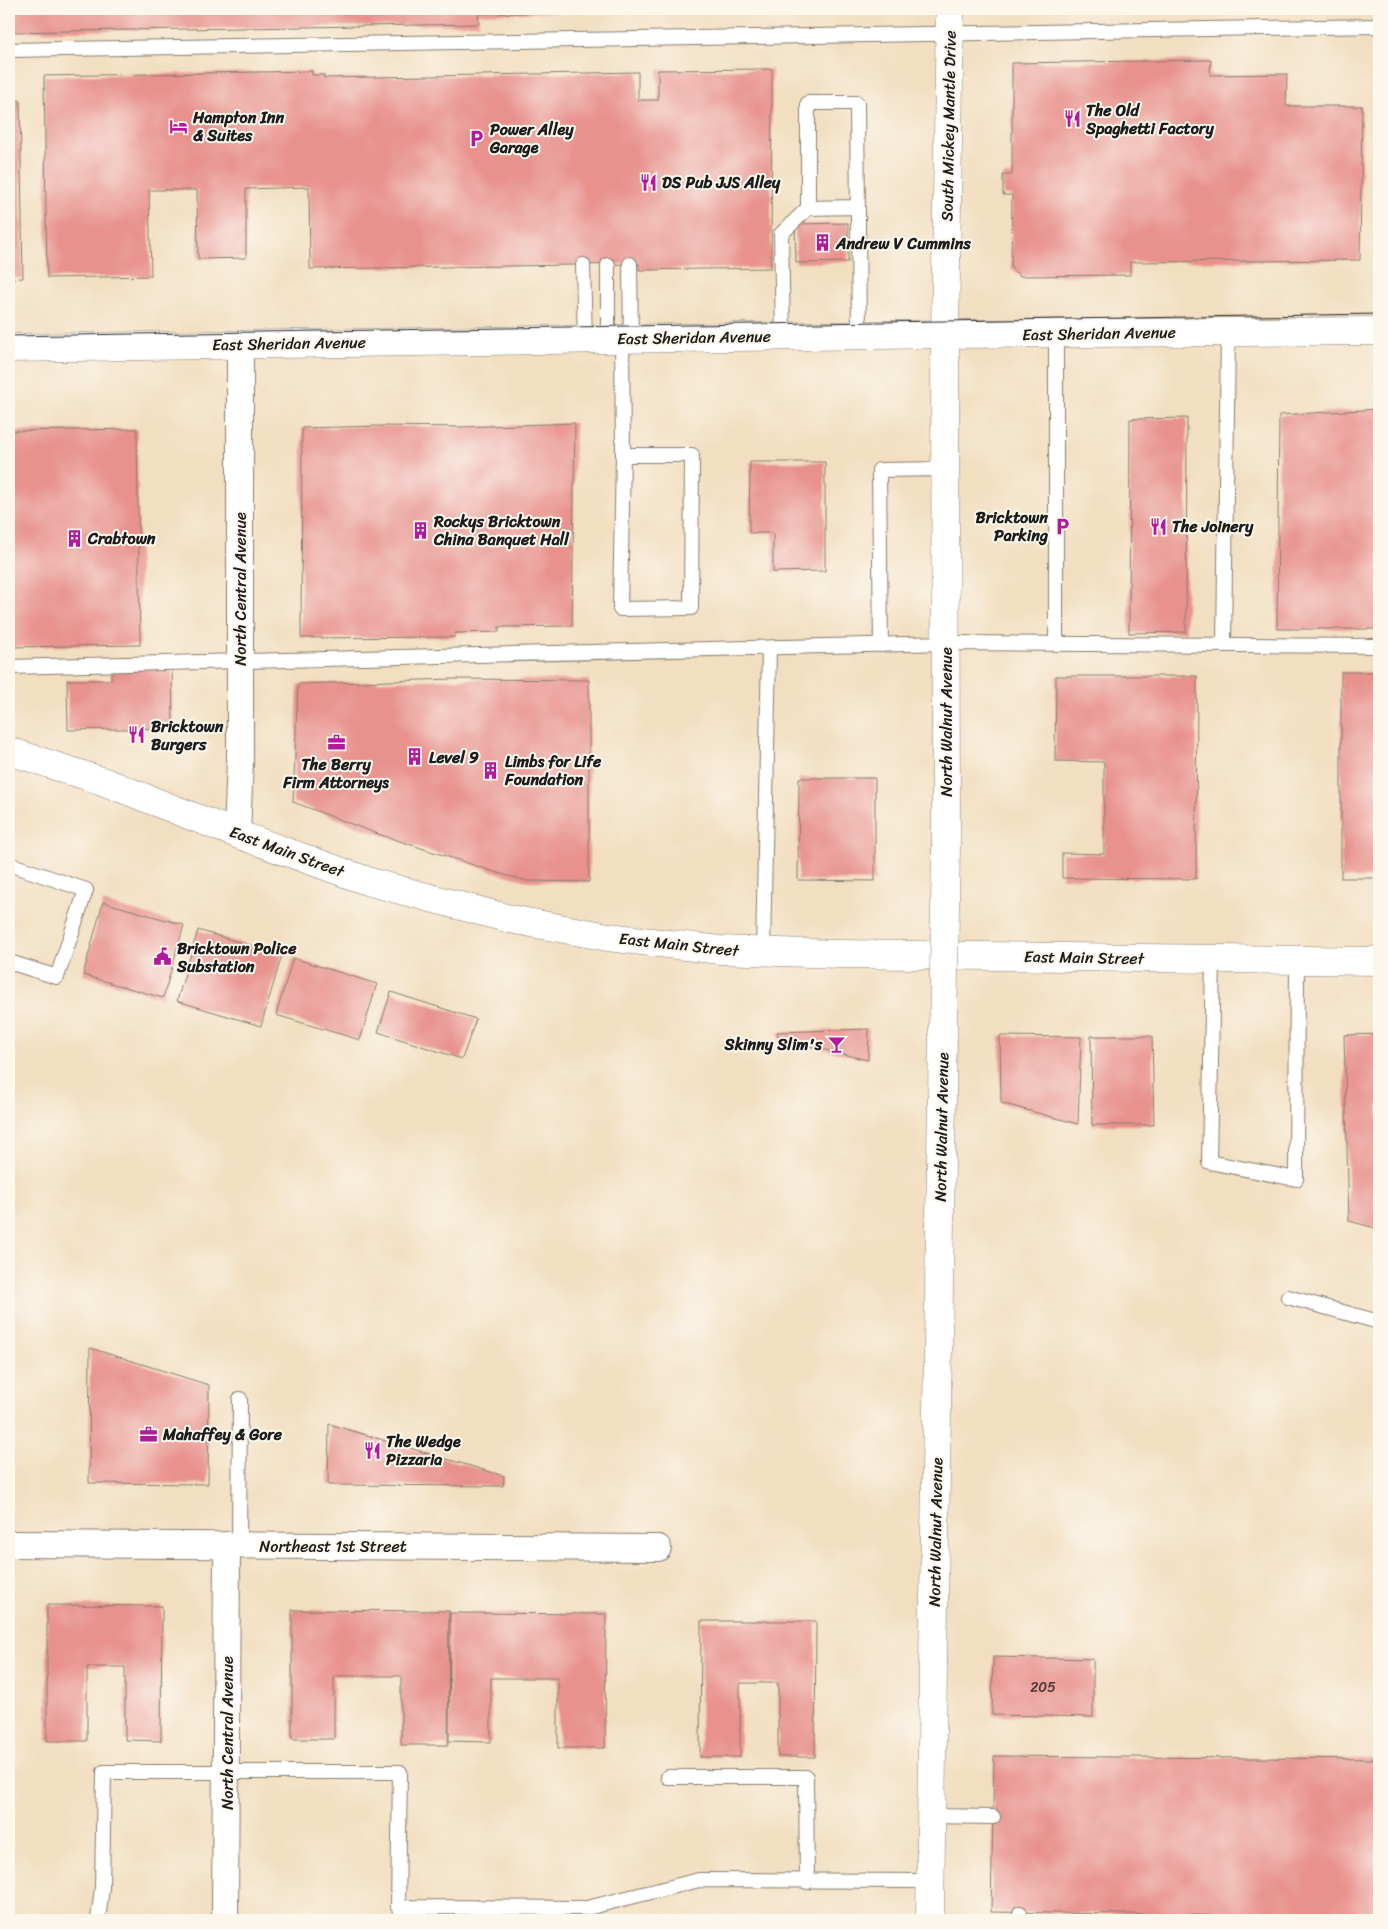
<svg xmlns="http://www.w3.org/2000/svg" width="1388" height="1929" font-family="Sriracha,sans-serif">
	<rect width="100%" height="100%" fill="#fbf7ec"/>
	<filter id="ink" filterUnits="userSpaceOnUse"><feTurbulence type="fractalNoise" baseFrequency=".02" numOctaves="2"/><feDisplacementMap in="SourceGraphic" scale="10" xChannelSelector="R" yChannelSelector="G"/><feConvolveMatrix kernelMatrix="1 2 1 2 8 2 1 2 1" color-interpolation-filters="sRGB"/></filter>
	<filter id="wash" filterUnits="userSpaceOnUse"><feTurbulence type="fractalNoise" baseFrequency=".0096" numOctaves="4" result="noise"/><feDisplacementMap in="SourceGraphic" scale="20" xChannelSelector="R" yChannelSelector="G"/><feGaussianBlur stdDeviation="1.12" result="paint"/><feColorMatrix in="noise" values="0 0 0 0 0 0 0 0 0 0 0 0 0 0 0 0 0 1.4 0 .05"/><feComposite in="paint" operator="in"/></filter>
	<g filter="url(#wash)">
		<rect width="100%" height="100%" fill="#f2dec0"/>
		<g id="blocks">
			<g fill="#e8918d">
				<polygon points="9,9 658,9 658,10 478,14 479,24 9,32"/>
				<polygon points="1211,60 1210,75 1287,74 1286,106 1362,106 1360,260 1130,262 1130,275 1020,276 1011,268 1012,195 1003,195 1003,175 1012,175 1012,63"/>
				<polygon points="772,69 771,268 639,270 639,264 310,269 309,187 246,189 246,258 198,259 197,190 149,190 151,276 47,278 44,76 312,71 312,75 324,75 324,78 638,72 638,100 658,100 658,70"/>
				<polygon points="20,100 23,278 9,279 9,101"/>
				<polygon points="848,223 848,262 796,263 795,224"/>
				<polygon points="1379,409 1379,629 1277,629 1279,415"/>
				<polygon points="1187,418 1186,632 1129,633 1130,419"/>
				<polygon points="575,423 572,626 499,627 499,632 455,633 455,637 301,638 302,428 382,426 461,427"/>
				<polygon points="137,429 140,645 9,647 9,431"/>
				<polygon points="750,462 825,462 825,571 773,572 773,533 749,533"/>
				<polygon points="172,666 173,728 68,730 67,680 111,680 111,667"/>
				<rect x="1341" y="672" width="38" height="206"/>
				<polygon points="1056,676 1197,676 1196,879 1062,878 1062,853 1104,854 1104,762 1055,761"/>
				<polygon points="452,679 589,680 589,882 528,881 501,874 375,833 293,802 298,684"/>
				<polygon points="799,778 875,778 875,881 798,880"/>
				<polygon points="103,902 184,925 163,998 83,975"/>
				<polygon points="198,930 282,955 261,1026 177,1001"/>
				<polygon points="293,958 377,984 360,1040 276,1015"/>
				<polygon points="391,992 476,1019 462,1059 378,1032"/>
				<polygon points="869,1029 868,1060 779,1039 777,1032"/>
				<polygon points="1379,1034 1379,1229 1349,1221 1344,1035"/>
				<polygon points="1000,1036 1081,1037 1078,1124 1001,1103"/>
				<polygon points="1091,1036 1152,1036 1154,1125 1092,1125"/>
				<polygon points="90,1348 209,1385 208,1484 89,1483"/>
				<polygon points="329,1424 504,1476 503,1486 328,1485"/>
				<polygon points="47,1605 162,1606 161,1741 125,1740 125,1667 87,1667 87,1741 47,1741"/>
				<polygon points="292,1610 449,1611 448,1745 401,1745 401,1676 334,1676 334,1739 292,1739"/>
				<polygon points="450,1613 606,1614 605,1748 558,1748 558,1678 491,1678 491,1742 449,1741"/>
				<polygon points="701,1621 816,1621 815,1757 778,1757 778,1683 740,1683 740,1757 700,1757"/>
				<polygon points="993,1657 1093,1659 1093,1717 992,1715"/>
				<polygon points="994,1756 1379,1759 1379,1918 991,1912"/>
			</g>
		</g>
	</g>
	<g filter="url(#ink)">
		<use href="#blocks" fill-opacity="0" stroke="#877d6e" stroke-width="1"/>
		<g fill="none" stroke-linecap="round" stroke-linejoin="round">
			<defs>
				<g id="service">
					<polyline points="9,50 1379,26"/>
					<polyline points="857,207 808,208 808,103 857,103 859,335"/>
					<polyline points="630,264 631,338"/>
					<polyline points="583,265 585,339"/>
					<polyline points="608,265 608,338"/>
					<polyline points="783,336 781,234 808,208"/>
					<polyline points="622,338 623,455 620,609 691,608 692,455 623,455"/>
					<polyline points="1056,643 1056,333"/>
					<polyline points="881,645 879,470 945,469"/>
					<polyline points="1224,645 1228,332"/>
					<polyline points="9,667 946,643 1379,646"/>
					<polyline points="9,864 86,890 57,977 9,962"/>
					<polyline points="763,951 769,648"/>
					<polyline points="1213,959 1209,1162 1296,1179 1297,960"/>
					<polyline points="1288,1297 1379,1322"/>
					<polyline points="239,1545 240,1399"/>
					<polyline points="668,1777 806,1777 807,1882"/>
					<polyline points="931,1816 993,1817"/>
					<polyline points="98,1920 102,1888 104,1772 400,1772 398,1907 587,1908 699,1880 931,1881"/>
					<polyline points="1020,1920 1020,1913"/>
				</g>
				<g id="minor">
					<polyline points="237,834 240,761 240,344"/>
					<polyline points="9,1544 658,1548"/>
					<polyline points="225,1920 227,1545"/>
				</g>
				<g id="tertiary">
					<polyline points="9,348 945,334 1379,331"/>
					<polyline points="9,751 105,782 237,834 370,882 510,919 608,937 720,950 840,954 1379,961"/>
					<polyline points="946,844 945,334 950,9"/>
					<polyline points="930,1920 933,1664"/>
				</g>
			</defs>
			<use href="#service" stroke="#877d6e" stroke-width="16"/>
			<use href="#minor" stroke="#877d6e" stroke-width="28"/>
			<use href="#tertiary" stroke="#877d6e" stroke-width="29"/>
			<use href="#service" stroke="#fff" stroke-width="14"/>
			<use href="#minor" stroke="#fff" stroke-width="26"/>
			<use href="#tertiary" stroke="#fff" stroke-width="28"/>
			<polyline stroke="#1c1c1c" stroke-width="1" points="9,336 1379,314"/>
			<defs>
				<polyline id="tertiary-bridge" points="933,1664 946,844"/>
			</defs>
			<use href="#tertiary-bridge" stroke="#877d6e" stroke-width="29" stroke-linecap="butt"/>
			<use href="#tertiary-bridge" stroke="#fff" stroke-width="28"/>
		</g>
	</g>
	<defs>
		<symbol id="restaurant-bare" viewBox="-9 -9 18 18"><path d="M-5-6h1v4h1v-4h1v4h1v-4h1v5L-1.5 .5V6h-2V.5L-5-1ZM5-6V6H3V1.5H1.5Q1.5-4 5-6Z" fill="#b5179e" stroke="#fbf7ec" stroke-width="2.5" paint-order="stroke"/></symbol>
		<symbol id="hotel-bare" viewBox="-9 -9 18 18"><path d="M-6-4.5h1.5V1H6V5H4.5V3h-9V5H-6ZM-4 0a1.8 1.8 0 1 1 3.6 0ZM.5 0V-2.5h3Q6-2.5 6 0Z" fill="#b5179e" stroke="#fbf7ec" stroke-width="2.5" paint-order="stroke"/></symbol>
		<symbol id="parking-bare" viewBox="-9 -9 18 18"><path d="M-3.5-5.5H1a3.5 3.5 0 0 1 0 7H-1V5.5H-3.5ZM-1-3.4V-.6H.8a1.4 1.4 0 0 0 0-2.8Z" fill="#b5179e" stroke="#fbf7ec" stroke-width="2.5" paint-order="stroke"/></symbol>
		<symbol id="building-bare" viewBox="-9 -9 18 18"><path d="M-4-6H4V6H1V3H-1V6H-4ZM-2.5-4.3h1.7v1.8h-1.7ZM.8-4.3h1.7v1.8H.8ZM-2.5-1h1.7V.8h-1.7ZM.8-1h1.7V.8H.8Z" fill="#b5179e" stroke="#fbf7ec" stroke-width="2.5" paint-order="stroke"/></symbol>
		<symbol id="office-bare" viewBox="-9 -9 18 18"><path d="M-6-3h4V-5.5h4V-3h4V5H-6ZM-1-4.5V-3h2v-1.5ZM-6 0V1H6V0Z" fill="#b5179e" stroke="#fbf7ec" stroke-width="2.5" paint-order="stroke"/></symbol>
		<symbol id="civic-bare" viewBox="-9 -9 18 18"><path d="M-.6-6.5H3V-4.5H.6V-3L4-1V1h2V6H-6V1h2V-1L-.6-3ZM-1.2 2.5V6h2.4V2.5Z" fill="#b5179e" stroke="#fbf7ec" stroke-width="2.5" paint-order="stroke"/></symbol>
		<symbol id="bar-bare" viewBox="-9 -9 18 18"><path d="M-6-5H6L.8 .8V4.5H3.5V6h-7V4.5H-.8V.8Z" fill="#b5179e" stroke="#fbf7ec" stroke-width="2.5" paint-order="stroke"/></symbol>
	</defs>
	<g fill-rule="evenodd">
		<use href="#restaurant-bare" x="1060" y="106" width="25" height="25"/>
		<use href="#hotel-bare" x="166" y="114" width="25" height="25"/>
		<use href="#parking-bare" x="464" y="126" width="25" height="25"/>
		<use href="#restaurant-bare" x="636" y="170" width="25" height="25"/>
		<use href="#building-bare" x="810" y="230" width="25" height="25"/>
		<use href="#parking-bare" x="1050" y="514" width="25" height="25"/>
		<use href="#restaurant-bare" x="1146" y="514" width="25" height="25"/>
		<use href="#building-bare" x="408" y="518" width="25" height="25"/>
		<use href="#building-bare" x="62" y="526" width="25" height="25"/>
		<use href="#restaurant-bare" x="124" y="722" width="25" height="25"/>
		<use href="#office-bare" x="324" y="730" width="25" height="25"/>
		<use href="#building-bare" x="402" y="744" width="25" height="25"/>
		<use href="#building-bare" x="478" y="758" width="25" height="25"/>
		<use href="#civic-bare" x="150" y="944" width="25" height="25"/>
		<use href="#bar-bare" x="824" y="1032" width="25" height="25"/>
		<use href="#office-bare" x="136" y="1422" width="25" height="25"/>
		<use href="#restaurant-bare" x="360" y="1438" width="25" height="25"/>
	</g>
	<g text-anchor="middle" stroke-width="4" stroke-linejoin="round" paint-order="stroke">
		<g font-size="14" fill="#4f3938">
			<text x="1043" y="1692">205</text>
		</g>
		<g font-size="16" font-weight="bold" fill="#1c1c1c" stroke="#fbf7ec" text-anchor="start">
			<text x="1086" y="116">The Old<tspan x="1086" dy="18">Spaghetti Factory</tspan></text>
			<text x="193" y="123">Hampton Inn<tspan x="193" dy="18">&amp; Suites</tspan></text>
			<text x="490" y="135">Power Alley<tspan x="490" dy="18">Garage</tspan></text>
			<text x="662" y="188">DS Pub JJS Alley</text>
			<text x="836" y="249">Andrew V Cummins</text>
			<text x="1048" y="523" text-anchor="end">Bricktown<tspan x="1048" dy="18">Parking</tspan></text>
			<text x="434" y="527">Rockys Bricktown<tspan x="434" dy="18">China Banquet Hall</tspan></text>
			<text x="1172" y="532">The Joinery</text>
			<text x="88" y="544">Crabtown</text>
			<text x="151" y="732">Bricktown<tspan x="151" dy="18">Burgers</tspan></text>
			<text x="429" y="763">Level 9</text>
			<text x="505" y="767">Limbs for Life<tspan x="505" dy="18">Foundation</tspan></text>
			<text x="336" y="770" text-anchor="middle">The Berry<tspan x="336" dy="18">Firm Attorneys</tspan></text>
			<text x="177" y="954">Bricktown Police<tspan x="177" dy="18">Substation</tspan></text>
			<text x="822" y="1050" text-anchor="end">Skinny Slim's</text>
			<text x="163" y="1440">Mahaffey &amp; Gore</text>
			<text x="386" y="1447">The Wedge<tspan x="386" dy="18">Pizzaria</tspan></text>
		</g>
		<g font-size="16" fill="#1c1c1c" stroke="#fbf7ec">
			<text transform="translate(948 126) rotate(-89)" y="6">South Mickey Mantle Drive</text>
			<text transform="translate(1099 333) rotate(-1)" y="6">East Sheridan Avenue</text>
			<text transform="translate(694 337) rotate(-1)" y="6">East Sheridan Avenue</text>
			<text transform="translate(289 343) rotate(-1)" y="6">East Sheridan Avenue</text>
			<text transform="translate(240 589) rotate(-90)" y="6">North Central Avenue</text>
			<text transform="translate(946 722) rotate(-90)" y="6">North Walnut Avenue</text>
			<text transform="translate(287 851) rotate(20)" y="6">East Main Street</text>
			<text transform="translate(679 944) rotate(6)" y="6">East Main Street</text>
			<text transform="translate(1084 957) rotate(1)" y="6">East Main Street</text>
			<text transform="translate(941 1127) rotate(-89)" y="6">North Walnut Avenue</text>
			<text transform="translate(935 1532) rotate(-89)" y="6">North Walnut Avenue</text>
			<text x="333" y="1552">Northeast 1st Street</text>
			<text transform="translate(227 1733) rotate(-90)" y="6">North Central Avenue</text>
		</g>
	</g>
	<rect width="1388" height="1929" fill="none" stroke="#fbf7ec" stroke-width="30"/>
</svg>
